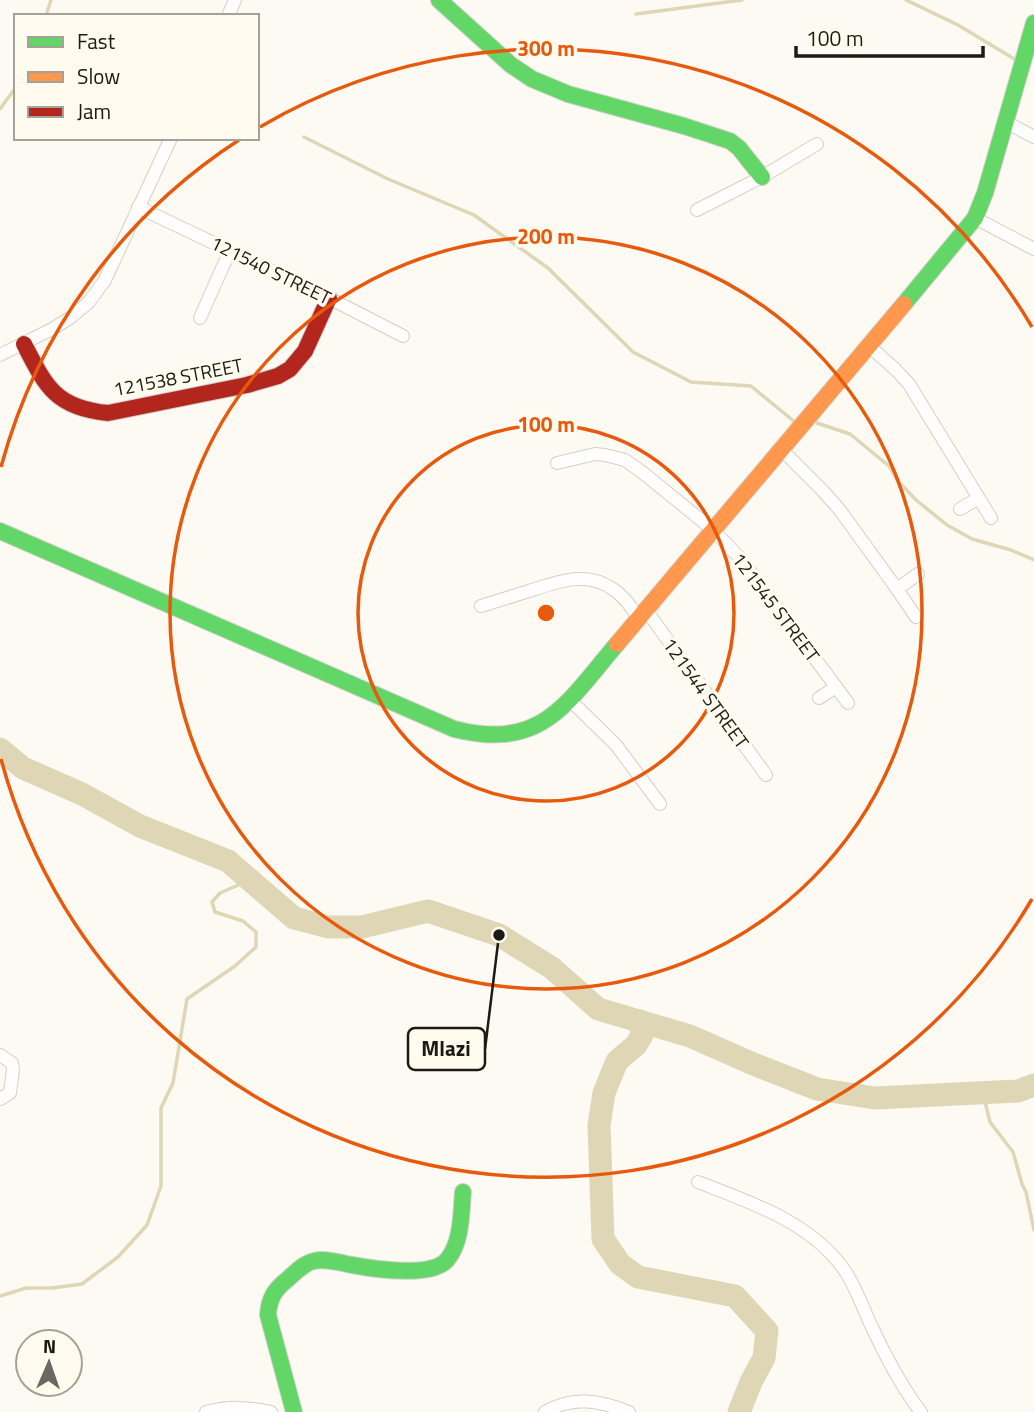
<svg xmlns="http://www.w3.org/2000/svg" width="1034" height="1412" font-family="'Titillium Web',sans-serif">
	<rect width="100%" height="100%" fill="#fcfaf2"/>
	<g fill="none" stroke-linecap="round" stroke-linejoin="round">
		<g stroke="#dfd6b6" stroke-width="3.5">
			<polyline points="906,0 958,25 1016,60"/>
			<polyline points="636,14 742,0"/>
			<polyline points="46,16 51,0"/>
			<polyline points="0,109 16,87"/>
			<polyline points="304,137 388,179 474,215 548,268 633,352 691,382 751,386 796,423"/>
			<polyline points="817,423 850,434 889,466 898,481 916,500 947,525 972,539 1011,550 1034,560"/>
			<polyline points="983,1094 990,1122 1013,1152 1022,1184 1026,1192 1034,1230"/>
			<polyline points="0,1296 26,1288 52,1288 82,1284 118,1257 147,1225 161,1186 161,1108 173,1083 187,999 235,966 256,947 256,932 243,921 215,912 212,902 220,893 250,880"/>
		</g>
		<g stroke="#dfd6b6" stroke-width="23">
			<polyline points="0,749 23,768 82,794 140,826 228,861 294,918 328,927 362,927 428,911 499,935 552,968 598,1009 690,1036 751,1063 817,1089 875,1098 1018,1091 1034,1085"/>
			<polyline points="640,1021 642,1035 636,1045 617,1061 604,1093 599,1125 603,1239 620,1264 638,1277 735,1296 767,1331 764,1358 751,1382 739,1412"/>
		</g>
		<defs>
			<g id="street">
				<polyline points="228,16 235,0"/>
				<polyline points="1006,122 1034,137"/>
				<polyline points="138,207 329,298 403,336"/>
				<polyline points="697,210 762,177 817,144"/>
				<polyline points="975,218 1034,249"/>
				<polyline points="200,318 223,266 231,251"/>
				<polyline points="868,345 895,369 909,384 991,518"/>
				<polyline points="0,355 52,329 70,318 89,302 105,280 171,138"/>
				<polyline points="782,450 822,490 839,509 897,589 916,617"/>
				<polyline points="557,463 595,454 605,455 625,460 642,472 712,529 741,559 848,703"/>
				<polyline points="960,509 979,498"/>
				<polyline points="897,589 918,574"/>
				<path d="M 481,606 C 497,601 513,596 529,591 C 557,582 586,570 613,589 C 624,596 631,607 639,618"/>
				<polyline points="646,610 766,775"/>
				<polyline points="819,698 836,687"/>
				<polyline points="570,700 616,745 660,804"/>
				<polyline points="0,1055 12,1063 13,1070 10,1093 0,1099"/>
				<path d="M 698,1182 C 752,1203 814,1223 847,1274 C 856,1289 863,1307 870,1323 C 883,1351 902,1388 921,1412"/>
				<path d="M 206,1412 C 229,1406 248,1407 271,1412"/>
				<path d="M 545,1412 C 573,1395 601,1401 629,1412"/>
			</g>
			<g id="fast">
				<polyline points="439,0 511,65 532,79 568,94 684,126 730,141 739,148 762,177"/>
				<polyline points="904,304 975,218 985,193 1034,23"/>
				<path d="M 0,531 L 454,729 C 542,751 566,704 617,644"/>
				<path d="M 294,1412 L 268,1315 C 269,1298 275,1289 288,1279 C 296,1272 304,1263 314,1261 C 327,1258 340,1263 352,1265 C 374,1269 431,1278 447,1260 C 462,1242 461,1214 463,1192"/>
			</g>
			<polyline id="slow" points="617,644 904,304"/>
			<path id="jam" d="M 24,344 C 46,387 56,408 108,413 L 247,385 L 278,376 L 290,369 L 305,351 L 329,298"/>
		</defs>
		<use href="#street" stroke="#d2d0c9" stroke-width="14"/>
		<use href="#fast" stroke="#d2d0c9" stroke-width="18"/>
		<use href="#slow" stroke="#d2d0c9" stroke-width="18"/>
		<use href="#jam" stroke="#d2d0c9" stroke-width="18"/>
		<use href="#street" stroke="#fffefd" stroke-width="12"/>
		<use href="#fast" stroke="#63d668" stroke-width="16"/>
		<use href="#slow" stroke="#ff974d" stroke-width="16"/>
		<use href="#jam" stroke="#b3261e" stroke-width="16"/>
	</g>
	<g fill="none" stroke="#e8590c" stroke-width="3.5">
		<circle cx="546" cy="613" r="188"/>
		<circle cx="546" cy="613" r="376"/>
		<path d="M1032 899A564 564 0 0 1 1 759M1 467A564 564 0 0 1 239 140M260 127A564 564 0 0 1 1032 327"/>
	</g>
	<g text-anchor="middle" stroke-width="7" stroke-linejoin="round" paint-order="stroke">
		<g font-size="19" fill="#1c1a14" stroke="#fffcef">
			<text transform="translate(271 270) rotate(26)" y="7">121540 STREET</text>
			<text transform="translate(178 377) rotate(-11)" y="7">121538 STREET</text>
			<text transform="translate(776 607) rotate(53)" y="7">121545 STREET</text>
			<text transform="translate(706 693) rotate(54)" y="7">121544 STREET</text>
		</g>
	</g>
	<circle cx="546" cy="613" r="10" fill="#e8590c" stroke="#fffcef" stroke-width="3.5"/>
	<g font-size="21" text-anchor="middle" font-weight="bold" fill="#e8590c" stroke="#fffcef" stroke-width="7" stroke-linejoin="round" paint-order="stroke">
		<text x="546" y="56">300 m</text>
		<text x="546" y="244">200 m</text>
		<text x="546" y="432">100 m</text>
	</g>
	<path fill="none" stroke="#1c1a14" stroke-width="2.5" d="M499 935L485 1049"/>
	<circle fill="#1c1a14" stroke="#fffcef" stroke-width="2.5" cx="499" cy="935" r="7"/>
	<rect fill="#fffcef" stroke="#1c1a14" stroke-width="2.5" x="408" y="1028" width="77" height="42" rx="7"/>
	<g font-size="21" text-anchor="middle" font-weight="bold" fill="#1c1a14">
		<text x="446" y="1056">Mlazi</text>
	</g>
	<rect x="14" y="14" width="245" height="126" fill="#fffcef" stroke="#a4a297" stroke-width="2"/>
	<rect x="28" y="37" width="35" height="10" fill="#63d668" stroke="#a4a297" stroke-width="2"/>
	<text x="77" y="49" font-size="21" fill="#1c1a14">Fast</text>
	<rect x="28" y="72" width="35" height="10" fill="#ff974d" stroke="#a4a297" stroke-width="2"/>
	<text x="77" y="84" font-size="21" fill="#1c1a14">Slow</text>
	<rect x="28" y="107" width="35" height="10" fill="#b3261e" stroke="#a4a297" stroke-width="2"/>
	<text x="77" y="119" font-size="21" fill="#1c1a14">Jam</text>
	<g transform="translate(49 1363) rotate(2)"><circle r="33" fill="#fffcef" stroke="#a4a297" stroke-width="2"/>
	<path d="M0-5L12 26L0 18L-12 26Z" fill="#6a6862"/>
	<text y="-10" font-size="19" font-weight="bold" text-anchor="middle" fill="#1c1a14">N</text>
	</g>
	<path d="M796 46v10h187v-10" fill="none" stroke="#1c1a14" stroke-width="3.5"/>
	<text x="806" y="46" font-size="21" fill="#1c1a14" stroke="#fffcef" stroke-width="5" paint-order="stroke">100 m</text>
</svg>
